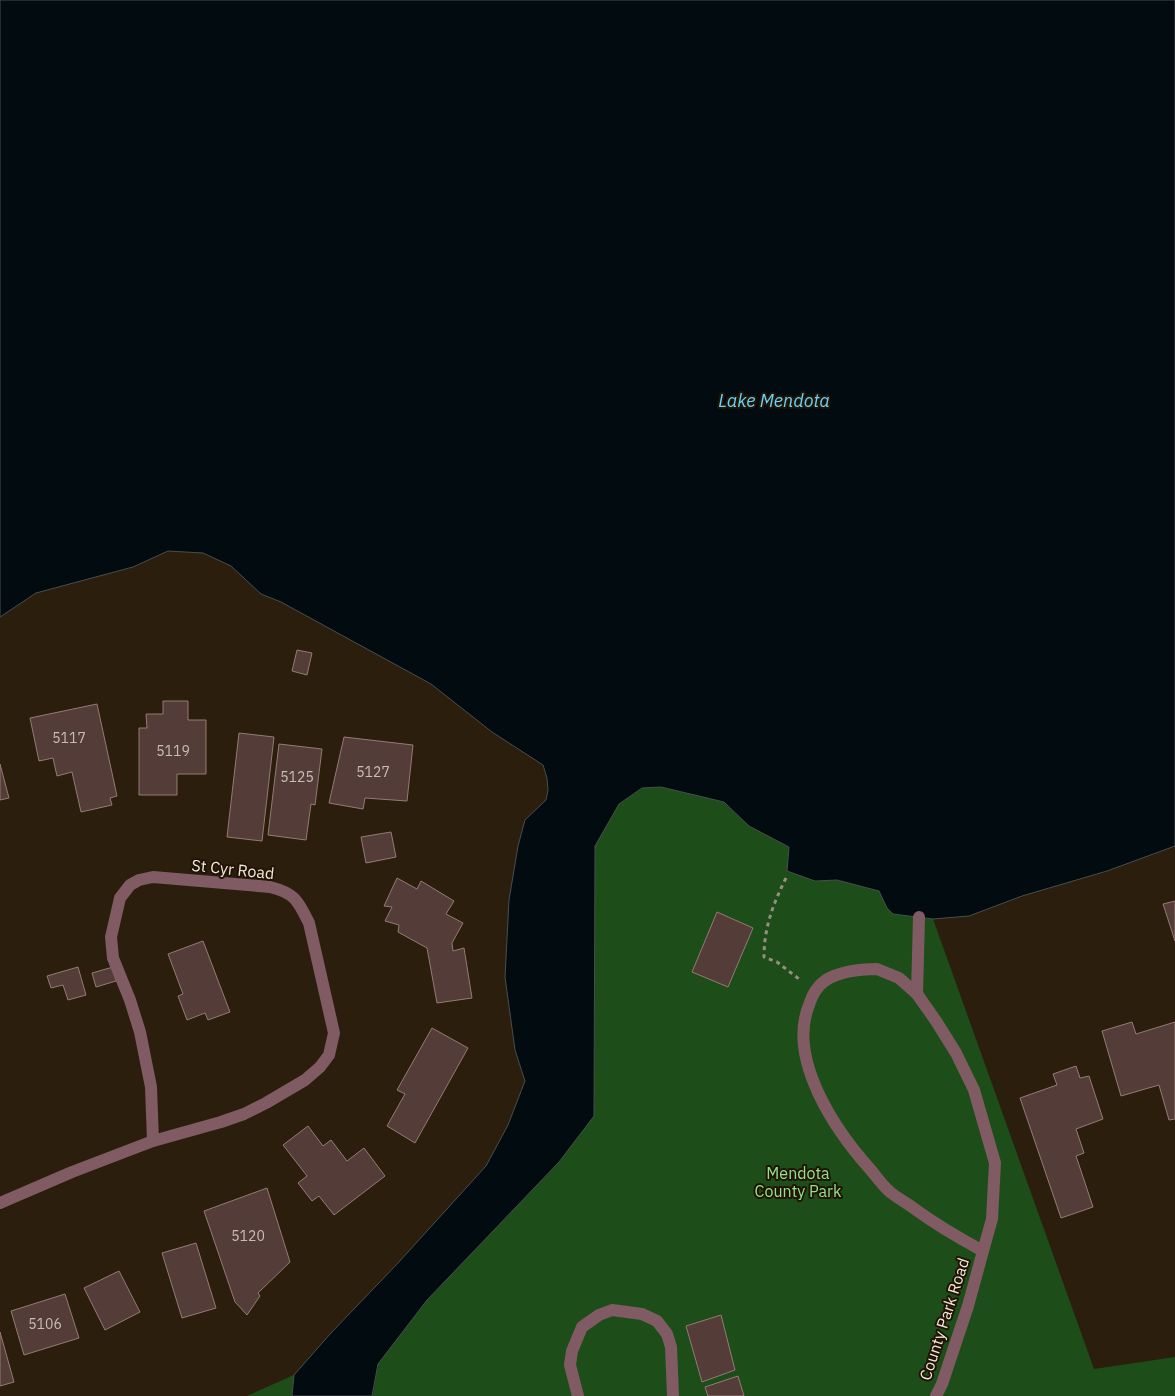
<svg xmlns="http://www.w3.org/2000/svg" width="1175" height="1396" font-family="'IBM Plex Sans',sans-serif">
	<rect width="100%" height="100%" fill="#2b1e0d"/>
	<g fill="#1d4e19">
		<polygon points="661,787 724,802 749,826 789,847 788,871 815,881 837,880 879,891 887,907 893,914 933,919 1094,1369 1175,1357 1175,1396 373,1396 378,1364 427,1300 559,1162 594,1116 595,846 619,804 642,788"/>
		<polygon points="294,1375 292,1396 247,1396"/>
	</g>
	<polygon fill="#010b10" stroke="#494e4e" points="0,0 1175,0 1175,846 1107,871 1022,896 969,916 933,919 893,914 887,908 879,891 837,880 815,881 787,871 789,847 749,826 724,802 661,787 642,788 619,804 595,846 594,1116 559,1162 427,1300 378,1364 372,1396 292,1396 294,1375 331,1333 398,1263 486,1166 508,1125 525,1081 515,1050 505,977 509,900 518,846 525,820 546,800 548,790 547,778 543,765 492,732 431,684 281,602 261,594 231,566 203,553 168,551 133,567 36,593 0,617"/>
	<g fill="#543d38" stroke="#957a75">
		<polygon points="297,650 312,653 307,675 292,671"/>
		<polygon points="163,701 188,701 188,720 206,720 206,774 177,774 177,795 139,795 139,728 147,728 146,714 163,714"/>
		<polygon points="97,704 117,796 110,798 112,805 81,812 72,772 57,776 53,758 39,761 30,718"/>
		<polygon points="239,733 274,737 262,841 227,837"/>
		<polygon points="344,737 413,745 407,801 365,798 363,809 329,803"/>
		<polygon points="279,744 322,749 315,805 311,804 306,840 268,835"/>
		<polygon points="0,764 9,798 0,800"/>
		<polygon points="391,832 396,857 366,863 361,837"/>
		<polygon points="397,878 417,889 421,881 454,901 446,914 463,923 452,943 453,951 464,948 472,998 437,1003 427,948 398,932 399,925 385,921 392,907 384,906"/>
		<polygon points="1175,901 1175,941 1163,904"/>
		<polygon points="717,912 753,928 728,987 692,972"/>
		<polygon points="203,941 230,1012 208,1020 205,1013 187,1020 178,996 183,994 168,954"/>
		<polygon points="78,967 86,995 68,1000 63,985 51,988 47,976"/>
		<polygon points="113,967 116,981 96,987 92,973"/>
		<polygon points="1132,1022 1136,1034 1175,1022 1175,1119 1169,1120 1159,1085 1121,1096 1102,1031"/>
		<polygon points="432,1028 468,1048 415,1143 387,1126 405,1094 397,1090"/>
		<polygon points="1076,1066 1080,1078 1089,1076 1103,1119 1076,1129 1084,1153 1076,1156 1093,1207 1061,1218 1020,1098 1057,1085 1053,1074"/>
		<polygon points="308,1126 323,1146 331,1140 347,1161 364,1148 385,1176 334,1215 319,1196 312,1201 298,1183 307,1176 283,1145"/>
		<polygon points="267,1188 290,1262 258,1293 260,1296 247,1315 235,1302 204,1211"/>
		<polygon points="196,1243 216,1308 182,1318 162,1253"/>
		<polygon points="119,1271 140,1312 105,1330 84,1288"/>
		<polygon points="65,1294 79,1338 24,1355 11,1311"/>
		<polygon points="721,1315 735,1370 702,1382 686,1326"/>
		<polygon points="0,1332 14,1382 0,1386"/>
		<polygon points="738,1376 744,1396 708,1396 705,1387"/>
	</g>
	<g fill="none" stroke-linecap="round" stroke-linejoin="round">
		<path stroke="#988d80" stroke-width="3" stroke-dasharray="4 4" stroke-linecap="butt" d="M 786,878 C 773,904 764,928 764,957 L 777,962 L 799,979"/>
		<g stroke="#805b63" stroke-width="12">
			<path d="M 153,877 L 270,887 C 295,893 298,901 309,923 L 334,1033 L 329,1055 L 320,1067 L 305,1080 L 266,1103 L 244,1114 L 221,1122 L 153,1141 L 151,1087 L 140,1032 L 130,1000 L 113,958 L 111,937 L 120,898 L 130,885 L 139,880 Z"/>
			<path d="M 877,969 L 899,978 L 917,994 L 936,1021 L 956,1053 L 974,1090 L 995,1163 L 992,1219 L 983,1251 C 957,1237 935,1224 912,1207 C 905,1202 896,1197 890,1192 C 882,1185 876,1176 870,1169 C 835,1130 787,1059 809,1005 C 812,995 817,986 826,980 C 841,971 860,969 877,969 Z"/>
			<polyline points="917,994 919,917"/>
			<polyline points="0,1203 72,1172 153,1141"/>
			<polyline points="578,1396 570,1365 572,1351 582,1327 599,1315 612,1310 642,1314 657,1321 667,1334 671,1347 673,1396"/>
			<polyline points="936,1396 942,1384 968,1306 983,1251"/>
		</g>
	</g>
	<g text-anchor="middle" stroke-width="4" stroke-linejoin="round" paint-order="stroke">
		<g font-size="14" fill="#cabeb4">
			<text x="69" y="743">5117</text>
			<text x="173" y="756">5119</text>
			<text x="373" y="777">5127</text>
			<text x="297" y="782">5125</text>
			<text x="248" y="1241">5120</text>
			<text x="45" y="1329">5106</text>
		</g>
		<g font-size="16" fill="#f2e9de" stroke="#211405">
			<text transform="translate(233 869) rotate(6)" y="6">St Cyr Road</text>
			<text transform="translate(944 1319) rotate(-72)" y="6">County Park Road</text>
		</g>
		<g font-size="16" fill="#93e38b" stroke="#211405">
			<text x="798" y="1179">Mendota<tspan x="798" dy="18">County Park</tspan></text>
		</g>
		<g font-size="18" font-style="italic" fill="#65d3fa" stroke="#211405">
			<text x="774" y="407">Lake Mendota</text>
		</g>
	</g>
</svg>
